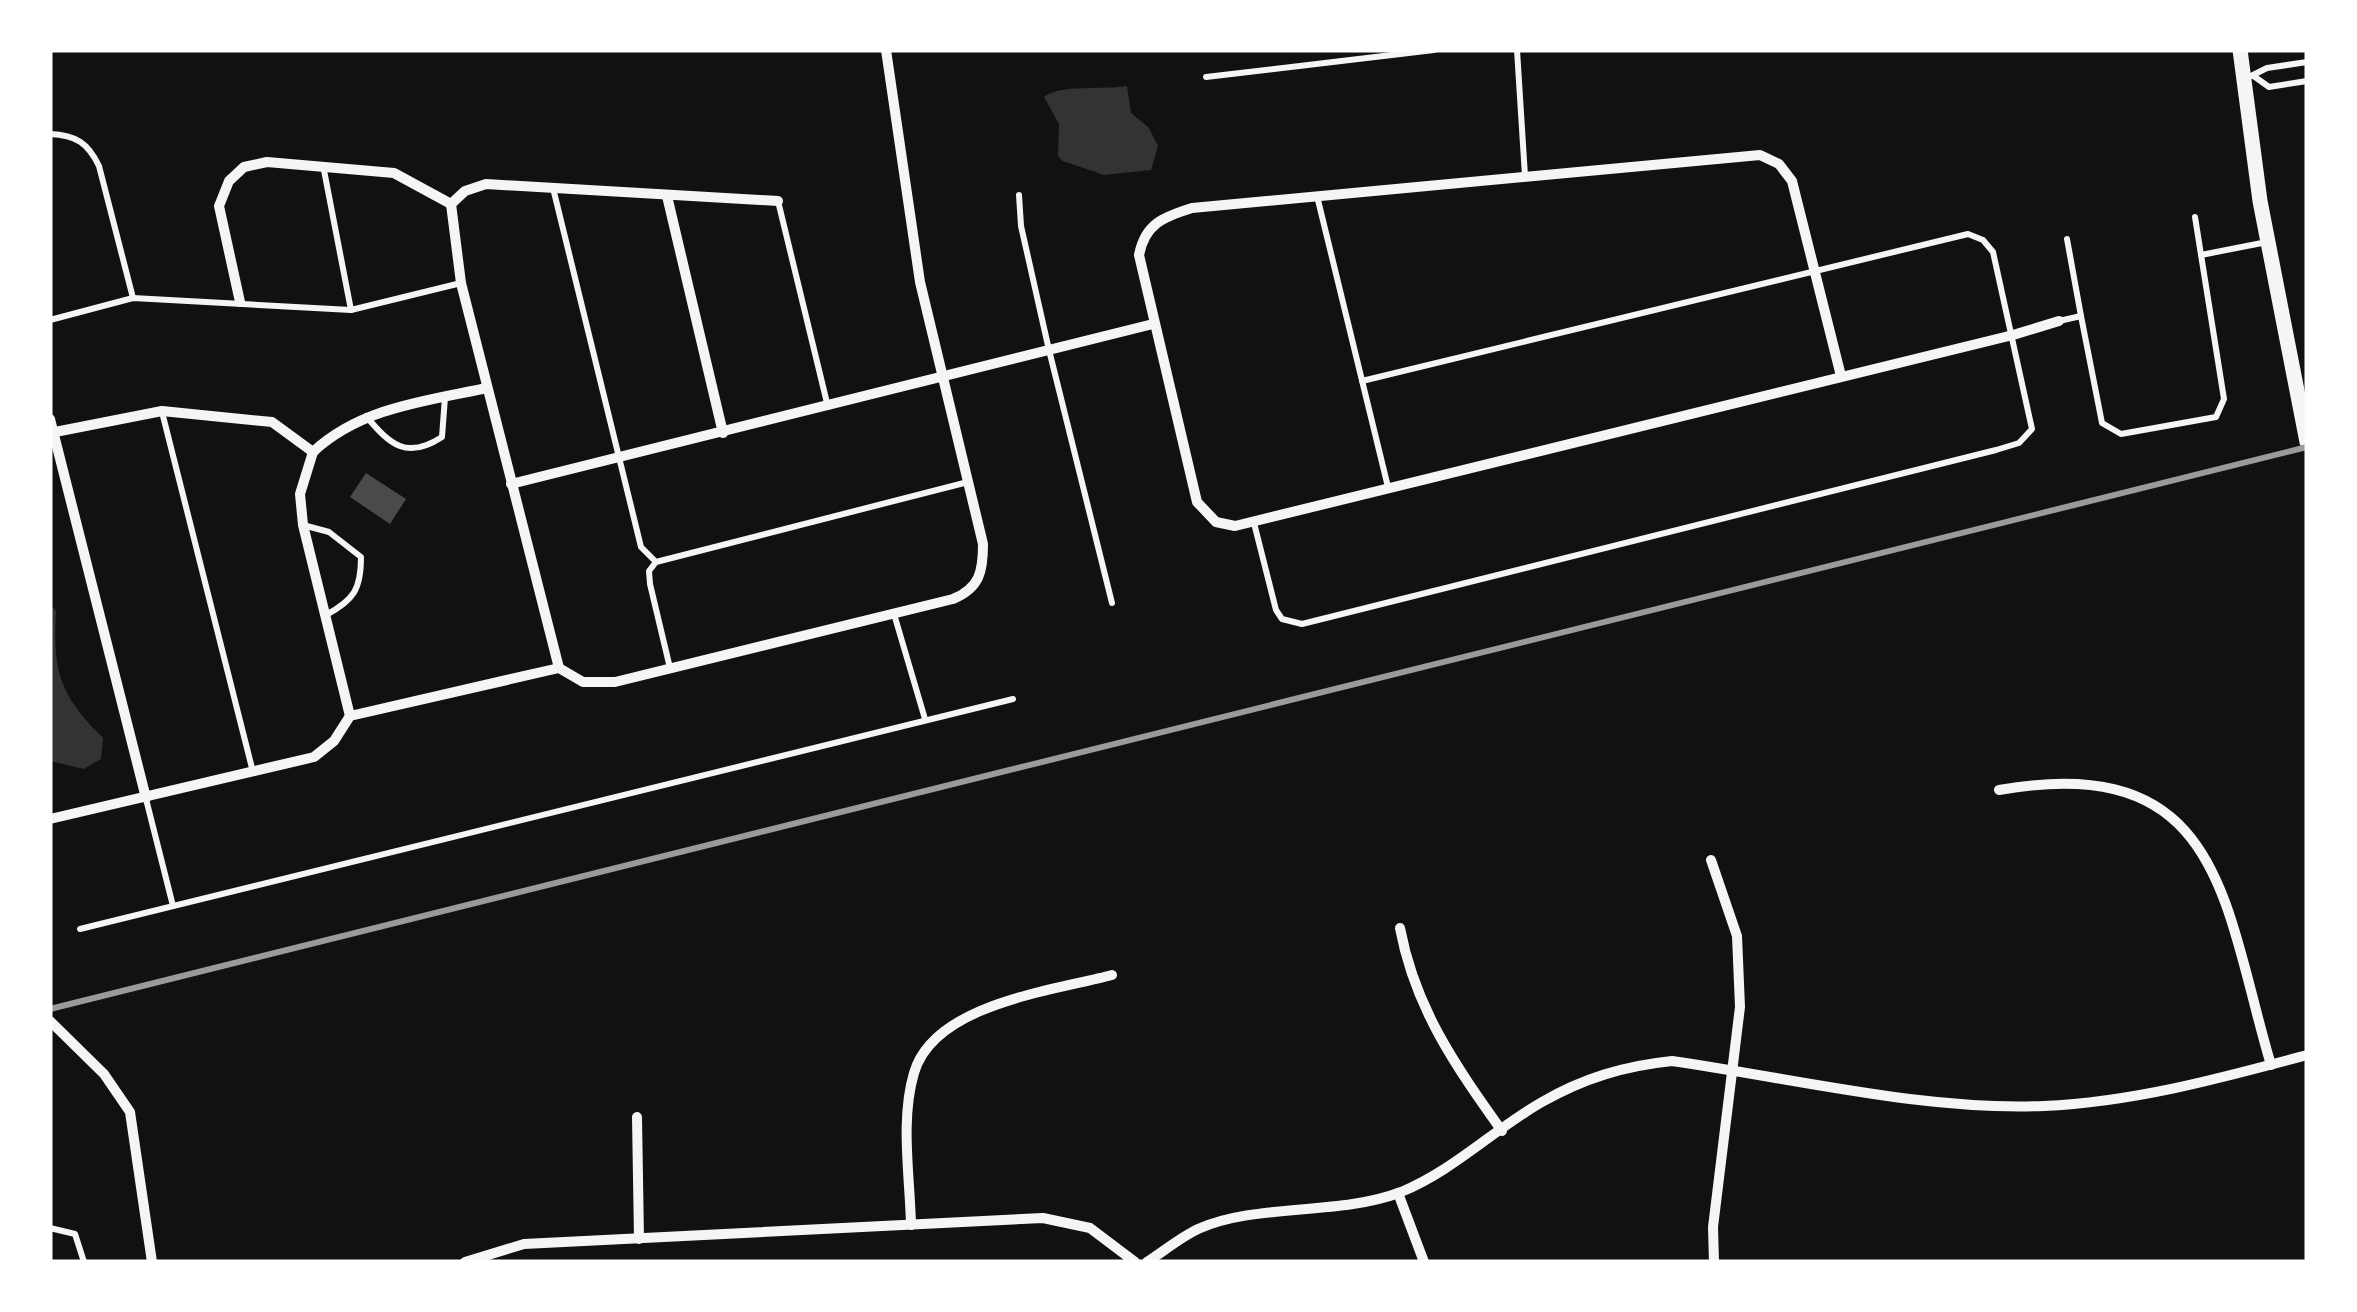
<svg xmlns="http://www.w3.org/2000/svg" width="2357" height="1312" font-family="Inter,sans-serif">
	<rect width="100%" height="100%" fill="#111"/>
	<g fill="#333">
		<path d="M 1127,86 L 1131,113 L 1149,128 L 1158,146 L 1151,170 L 1104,175 L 1063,161 L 1058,156 L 1059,124 L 1044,97 C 1060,84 1103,90 1127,86 Z"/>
		<path d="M 50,604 L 56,611 C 53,672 59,694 103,738 L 101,759 L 84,769 L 50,761 Z"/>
	</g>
	<polygon fill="#4a4a4a" points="366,473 406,499 390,524 350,497"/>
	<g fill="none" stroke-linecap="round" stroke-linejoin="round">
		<g stroke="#f5f5f5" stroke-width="6">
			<polyline points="1517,50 1525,176"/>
			<polyline points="1206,77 1434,50"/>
			<polyline points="2255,77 2269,87 2307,81"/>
			<polyline points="2245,79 2267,68 2307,62"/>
			<path d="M 50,134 C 76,135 88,143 99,166 L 133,298"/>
			<polyline points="323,165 351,310"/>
			<polyline points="553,188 641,547 656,562"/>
			<polyline points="1019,195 1021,226 1049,350 1112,603"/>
			<polyline points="1317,196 1388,487"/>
			<polyline points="778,201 828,407"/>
			<polyline points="2067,239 2081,316"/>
			<polyline points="2201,255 2267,242"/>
			<polyline points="50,320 133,298 351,310 461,283"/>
			<polyline points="2059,321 2081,316 2102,423 2121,434 2216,417 2224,399 2195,217"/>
			<polyline points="162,412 253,772"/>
			<path d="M 366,416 C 390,445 407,460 442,437 L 445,397"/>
			<polyline points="1254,523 1276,610 1282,619 1302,624 1996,450 2019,443 2032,429 1993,252 1983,240 1968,234 1362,381"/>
			<path d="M 303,525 L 329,532 L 361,557 C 361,589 354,600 326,615"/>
			<polyline points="894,614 925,719"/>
			<polyline points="670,668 650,584 649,571 656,562 968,482"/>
			<polyline points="146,799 173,906"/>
			<polyline points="80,929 1013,699"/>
			<polyline points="50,1228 75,1234 84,1262"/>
		</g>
		<g stroke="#f5f5f5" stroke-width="10">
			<polyline points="667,196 723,433"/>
			<polyline points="451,204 461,283 559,668"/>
			<polyline points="451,204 465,191 486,184 778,201"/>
			<polyline points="240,302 219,206 229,181 244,167 267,162 394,173 451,204"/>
			<path d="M 1841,376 L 1792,181 L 1779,164 L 1760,155 L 1192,208 C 1163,217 1145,224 1139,255 L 1197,502 L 1216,522 L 1235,526 L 2013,335 L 2059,321"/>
			<polyline points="50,419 146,798"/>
			<path d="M 50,433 L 162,411 L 272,422 L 313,452 C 360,408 425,401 487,388"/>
			<polyline points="313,452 300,494 303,525 350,716"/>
			<polyline points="511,484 1153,324"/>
			<path d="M 1999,790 C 2223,751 2223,903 2271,1065"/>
			<path d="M 50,819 L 314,757 L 334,741 L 350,716 L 559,668 L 583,682 L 615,682 L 953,599 C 980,588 983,571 983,544 L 920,282 L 886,50"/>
			<polyline points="1711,860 1737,936 1740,1007 1713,1227 1714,1262"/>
			<path d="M 1400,928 C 1415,1008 1455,1065 1502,1131"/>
			<polyline points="50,1021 104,1074 130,1112 152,1262"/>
			<polyline points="637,1117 639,1239"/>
			<polyline points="1398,1193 1424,1262"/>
			<path d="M 911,1225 C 910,1177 900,1120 914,1073 C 934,1004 1052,991 1112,975"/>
			<polyline points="465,1262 524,1244 1043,1218 1090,1228 1135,1262"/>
			<path d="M 1147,1262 C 1164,1251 1181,1237 1198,1229 C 1255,1203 1339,1216 1401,1192 C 1454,1170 1493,1130 1542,1102 C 1584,1078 1624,1066 1672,1061 C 1791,1078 1924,1111 2044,1106 C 2134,1102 2221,1078 2307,1055"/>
		</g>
		<polyline stroke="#f5f5f5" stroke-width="15" points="2240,50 2260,201 2307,442"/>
		<polyline stroke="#9a9a9a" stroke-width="6" points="50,1009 2307,447"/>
	</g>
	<rect width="2357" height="1312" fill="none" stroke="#ffffff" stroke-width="105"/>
</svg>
